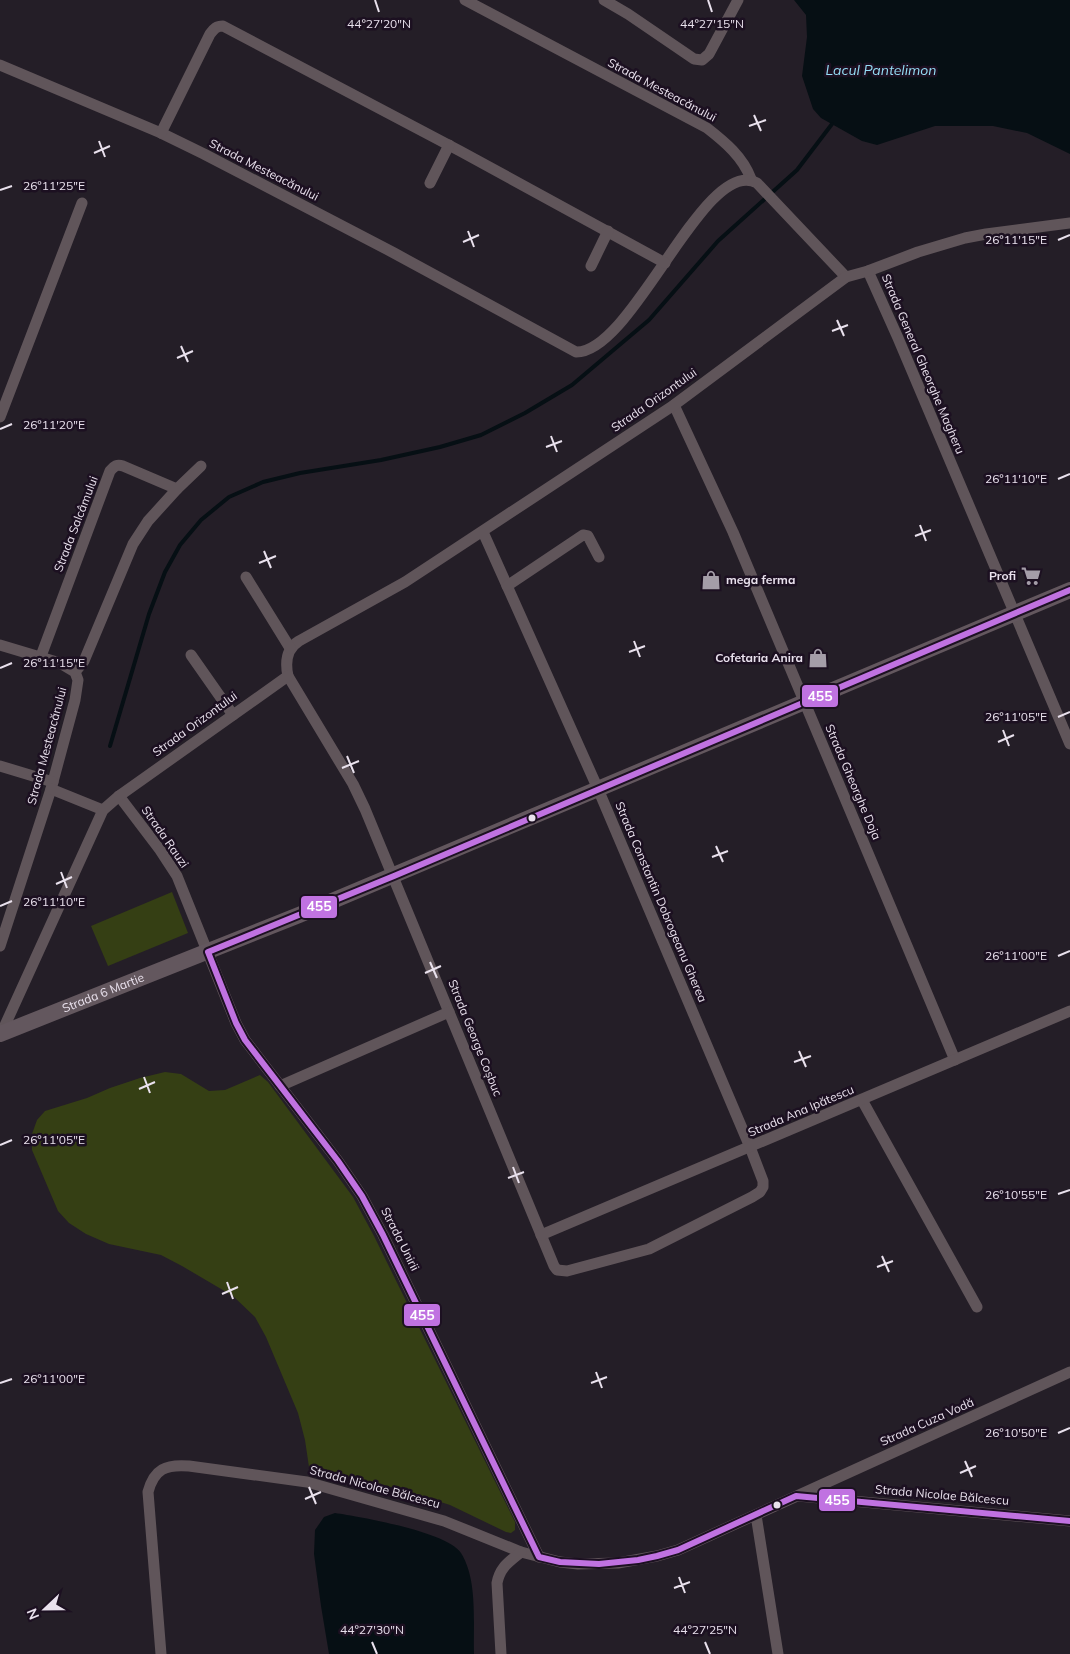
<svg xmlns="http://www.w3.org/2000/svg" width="1070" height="1654" font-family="Mulish,sans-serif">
	<rect width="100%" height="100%" fill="#241e27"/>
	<g fill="#353f14">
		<polygon points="172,892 188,933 108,966 91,926"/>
		<polygon points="165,1072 181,1074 209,1091 225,1090 260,1075 268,1082 353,1197 374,1236 515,1522 515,1530 511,1533 506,1532 450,1505 403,1490 309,1467 305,1440 298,1413 266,1337 255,1317 233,1296 182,1266 161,1255 109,1244 86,1234 69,1223 58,1211 32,1150 32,1134 37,1120 45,1111 87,1098 110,1088 140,1078"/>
	</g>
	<g fill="#060f14">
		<polygon points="794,0 1070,0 1070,154 1027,133 993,126 935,126 877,145 862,141 821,118 813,109 802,76 807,37 806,15"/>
		<path d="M 335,1513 C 361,1517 448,1532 461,1553 C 478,1580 473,1623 474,1654 L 329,1654 L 321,1606 L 314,1554 L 315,1530 L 324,1517 Z"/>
	</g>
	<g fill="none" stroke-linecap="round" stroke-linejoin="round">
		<polyline stroke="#060f14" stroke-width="4" points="110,746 149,614 165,572 180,545 201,520 229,497 263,482 300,473 381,460 440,447 481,435 525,413 572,385 649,320 718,241 797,170 832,124"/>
		<g stroke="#60555a" stroke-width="11">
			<path d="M 465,0 L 707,128 C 725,142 743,157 751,179"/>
			<polyline points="604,0 628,14 694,59 702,60 709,54 738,0"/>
			<path d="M 0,65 L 161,133 L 204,154 L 394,253 L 576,352 C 633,353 705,154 757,183 L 846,277"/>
			<path d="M 161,133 L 210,34 C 214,29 216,26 223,26 L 460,151 L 665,263"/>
			<polyline points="430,183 449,145"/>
			<polyline points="591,266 608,231"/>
			<polyline points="868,271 898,338 1070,744"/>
			<polyline points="674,405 733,532 955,1060"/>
			<polyline points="0,417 82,203"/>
			<path d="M 483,532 L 598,789 L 750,1147 L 763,1181 L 763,1187 L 760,1192 L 752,1197 L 649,1249 L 567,1271 L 557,1270 L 554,1266 L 365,809 L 353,784 L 288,676 C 285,662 286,649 299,641 L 405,582 L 674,405 L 846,277 L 868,271 L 918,252 L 965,238 L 986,234 L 1070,223"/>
			<polyline points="246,577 290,648"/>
			<polyline points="507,586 583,535 588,536 599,557"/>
			<polyline points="0,645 60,663 75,672 78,680 75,700 51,789 0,946"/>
			<polyline points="191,655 233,715"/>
			<path d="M 41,656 L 110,471 C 114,466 117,464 123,466 L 177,489"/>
			<polyline points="75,672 84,661 133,544 148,521 177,489 201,466"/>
			<polyline points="0,766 53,782"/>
			<polyline points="51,789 103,810"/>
			<polyline points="119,796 160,850 177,876 236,1023 245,1040 338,1161 362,1196 383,1235 539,1557"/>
			<polyline points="1,1034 103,810 119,796 288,676"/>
			<polyline points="280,1086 449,1012"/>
			<polyline points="862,1100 977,1307"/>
			<polyline points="541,1235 1070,1011"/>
			<polyline points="798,1496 1070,1521"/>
			<polyline points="756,1515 778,1654"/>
			<path d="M 161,1654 L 148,1492 C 154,1469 166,1464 189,1466 L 307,1482 L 444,1521 L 521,1552 L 560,1562 L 578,1564 L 618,1563 L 657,1556 L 678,1550 L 1070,1372"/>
			<path d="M 501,1654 L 497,1583 C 500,1567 509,1562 521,1552"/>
		</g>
		<path stroke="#63575e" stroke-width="16" id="s1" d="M 0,1034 L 299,915 L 1070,590"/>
		<defs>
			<polyline id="bus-1" points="1070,590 394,876 208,952 236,1023 245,1040 338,1161 362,1196 383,1235 539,1557 560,1562 599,1564 638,1560 657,1556 678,1550 796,1496 1070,1521"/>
		</defs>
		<use href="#bus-1" stroke="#1c1021" stroke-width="10"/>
		<use href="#bus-1" stroke="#c072e1" stroke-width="6"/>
	</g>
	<path fill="none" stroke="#e9e1ed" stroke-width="2" d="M 375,0 L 379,12M 708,0 L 712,12M 754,115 L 761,131M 749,126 L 766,120M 99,141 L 105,157M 94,153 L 110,146M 0,190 L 12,186M 468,231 L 474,247M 1058,240 L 1070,235M 463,242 L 479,235M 837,320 L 844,336M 832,331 L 848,325M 181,346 L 188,362M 177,358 L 193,351M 0,429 L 12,424M 551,436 L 557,452M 546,447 L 562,441M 1058,479 L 1070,474M 920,525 L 926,541M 915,536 L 931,530M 264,551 L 271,568M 259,563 L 276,556M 634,641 L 640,657M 629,652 L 645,646M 0,668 L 12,663M 1058,717 L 1070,712M 1003,730 L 1009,746M 998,742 L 1014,735M 347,756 L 354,773M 342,768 L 359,761M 716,846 L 723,862M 712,857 L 728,851M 61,872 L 67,888M 56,884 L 72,877M 0,906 L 12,901M 1058,956 L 1070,951M 430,962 L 437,978M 425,973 L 441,966M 799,1051 L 806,1067M 794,1062 L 811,1056M 144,1077 L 150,1093M 139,1089 L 155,1082M 0,1145 L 12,1140M 513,1167 L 519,1183M 508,1178 L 524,1172M 1058,1194 L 1070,1190M 882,1256 L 889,1272M 877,1267 L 893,1261M 227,1282 L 233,1299M 222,1294 L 238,1287M 596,1372 L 602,1388M 0,1383 L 12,1379M 591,1383 L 607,1377M 1058,1433 L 1070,1428M 965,1461 L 972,1477M 960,1473 L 976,1466M 309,1487 L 316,1504M 305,1499 L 321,1492M 679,1577 L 685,1593M 674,1588 L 690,1582M 372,1642 L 377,1654M 705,1642 L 710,1654"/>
	<defs>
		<symbol id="supermarket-bare" viewBox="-9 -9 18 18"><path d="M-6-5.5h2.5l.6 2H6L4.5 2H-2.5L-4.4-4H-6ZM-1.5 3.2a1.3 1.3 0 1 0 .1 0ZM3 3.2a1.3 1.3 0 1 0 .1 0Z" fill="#a49da8" stroke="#1c1021" stroke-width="2.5" paint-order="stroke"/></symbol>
		<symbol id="shop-bare" viewBox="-9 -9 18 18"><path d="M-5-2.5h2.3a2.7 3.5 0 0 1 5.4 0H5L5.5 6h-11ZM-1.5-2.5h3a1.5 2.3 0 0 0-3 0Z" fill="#a49da8" stroke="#1c1021" stroke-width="2.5" paint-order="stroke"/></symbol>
	</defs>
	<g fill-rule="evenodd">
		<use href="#supermarket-bare" x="1017" y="562" width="28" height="28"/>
		<use href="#shop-bare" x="697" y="566" width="28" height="28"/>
		<use href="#shop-bare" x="804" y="644" width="28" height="28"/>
	</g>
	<g fill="#e9e1ed" stroke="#1c1021" stroke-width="2">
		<circle cx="532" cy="818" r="4.5"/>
		<circle cx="777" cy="1505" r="4.5"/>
	</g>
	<g text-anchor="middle" stroke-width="5" stroke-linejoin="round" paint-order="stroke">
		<g font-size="12" fill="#e9e1ed" stroke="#1c1021">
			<text transform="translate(662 90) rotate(28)" y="4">Strada Mesteacănului</text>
			<text transform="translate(264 170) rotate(27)" y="4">Strada Mesteacănului</text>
			<text transform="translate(923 364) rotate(67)" y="4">Strada General Gheorghe Magheru</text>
			<text transform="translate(654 400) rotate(-35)" y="4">Strada Orizontului</text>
			<text transform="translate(76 524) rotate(-69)" y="4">Strada Salcâmului</text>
			<text transform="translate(195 724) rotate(-36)" y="4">Strada Orizontului</text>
			<text transform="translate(47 746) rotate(-75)" y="4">Strada Mesteacănului</text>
			<text transform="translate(853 782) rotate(67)" y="4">Strada Gheorghe Doja</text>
			<text transform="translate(165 837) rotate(55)" y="4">Strada Rauzi</text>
			<text transform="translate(661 902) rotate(67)" y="4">Strada Constantin Dobrogeanu Gherea</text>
			<text dy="4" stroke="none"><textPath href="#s1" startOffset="111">Strada 6 Martie</textPath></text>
			<text transform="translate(475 1038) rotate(68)" y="4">Strada George Coșbuc</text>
			<text transform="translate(801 1111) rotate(-23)" y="4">Strada Ana Ipătescu</text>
			<text transform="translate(400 1239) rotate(63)" y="4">Strada Unirii</text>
			<text transform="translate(927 1422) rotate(-24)" y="4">Strada Cuza Vodă</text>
			<text transform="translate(375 1487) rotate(15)" y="4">Strada Nicolae Bălcescu</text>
			<text transform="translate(942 1495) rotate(5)" y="4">Strada Nicolae Bălcescu</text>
		</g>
		<g font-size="12" font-weight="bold" fill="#e9e1ed" stroke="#1c1021" text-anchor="end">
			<text x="1016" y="580">Profi</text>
			<text x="726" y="584" text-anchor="start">mega ferma</text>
			<text x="803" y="662">Cofetaria Anira</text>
		</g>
		<g font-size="14" font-style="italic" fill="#95ddf5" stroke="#1c1021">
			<text x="881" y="75">Lacul Pantelimon</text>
		</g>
	</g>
	<g font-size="12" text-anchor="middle" fill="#e9e1ed" stroke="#1c1021" stroke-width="5" stroke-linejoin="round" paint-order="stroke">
		<text x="379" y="28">44°27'20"N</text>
		<text x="712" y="28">44°27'15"N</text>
		<text x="54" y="190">26°11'25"E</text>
		<text x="1016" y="244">26°11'15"E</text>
		<text x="54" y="429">26°11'20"E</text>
		<text x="1016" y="483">26°11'10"E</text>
		<text x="54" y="667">26°11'15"E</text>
		<text x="1016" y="721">26°11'05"E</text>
		<text x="54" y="906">26°11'10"E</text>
		<text x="1016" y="960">26°11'00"E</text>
		<text x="54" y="1144">26°11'05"E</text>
		<text x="1016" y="1199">26°10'55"E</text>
		<text x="54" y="1383">26°11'00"E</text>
		<text x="1016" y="1437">26°10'50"E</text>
		<text x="372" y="1634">44°27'30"N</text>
		<text x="705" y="1634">44°27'25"N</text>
	</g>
	<g stroke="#1c1021" stroke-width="2">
		<rect x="801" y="684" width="38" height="24" rx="5" fill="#c072e1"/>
		<rect x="300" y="895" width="38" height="24" rx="5" fill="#c072e1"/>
		<rect x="403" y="1303" width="38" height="24" rx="5" fill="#c072e1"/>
		<rect x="818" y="1488" width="38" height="24" rx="5" fill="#c072e1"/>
	</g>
	<g font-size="14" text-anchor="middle" font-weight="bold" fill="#fff">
		<text x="820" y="701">455</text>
		<text x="319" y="911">455</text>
		<text x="422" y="1320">455</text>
		<text x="837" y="1505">455</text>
	</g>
	<g transform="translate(45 1609) rotate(248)" stroke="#1c1021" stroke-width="4" paint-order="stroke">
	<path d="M0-4L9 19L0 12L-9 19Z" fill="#e9e1ed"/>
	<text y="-8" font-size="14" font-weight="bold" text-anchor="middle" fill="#e9e1ed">N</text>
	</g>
</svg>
